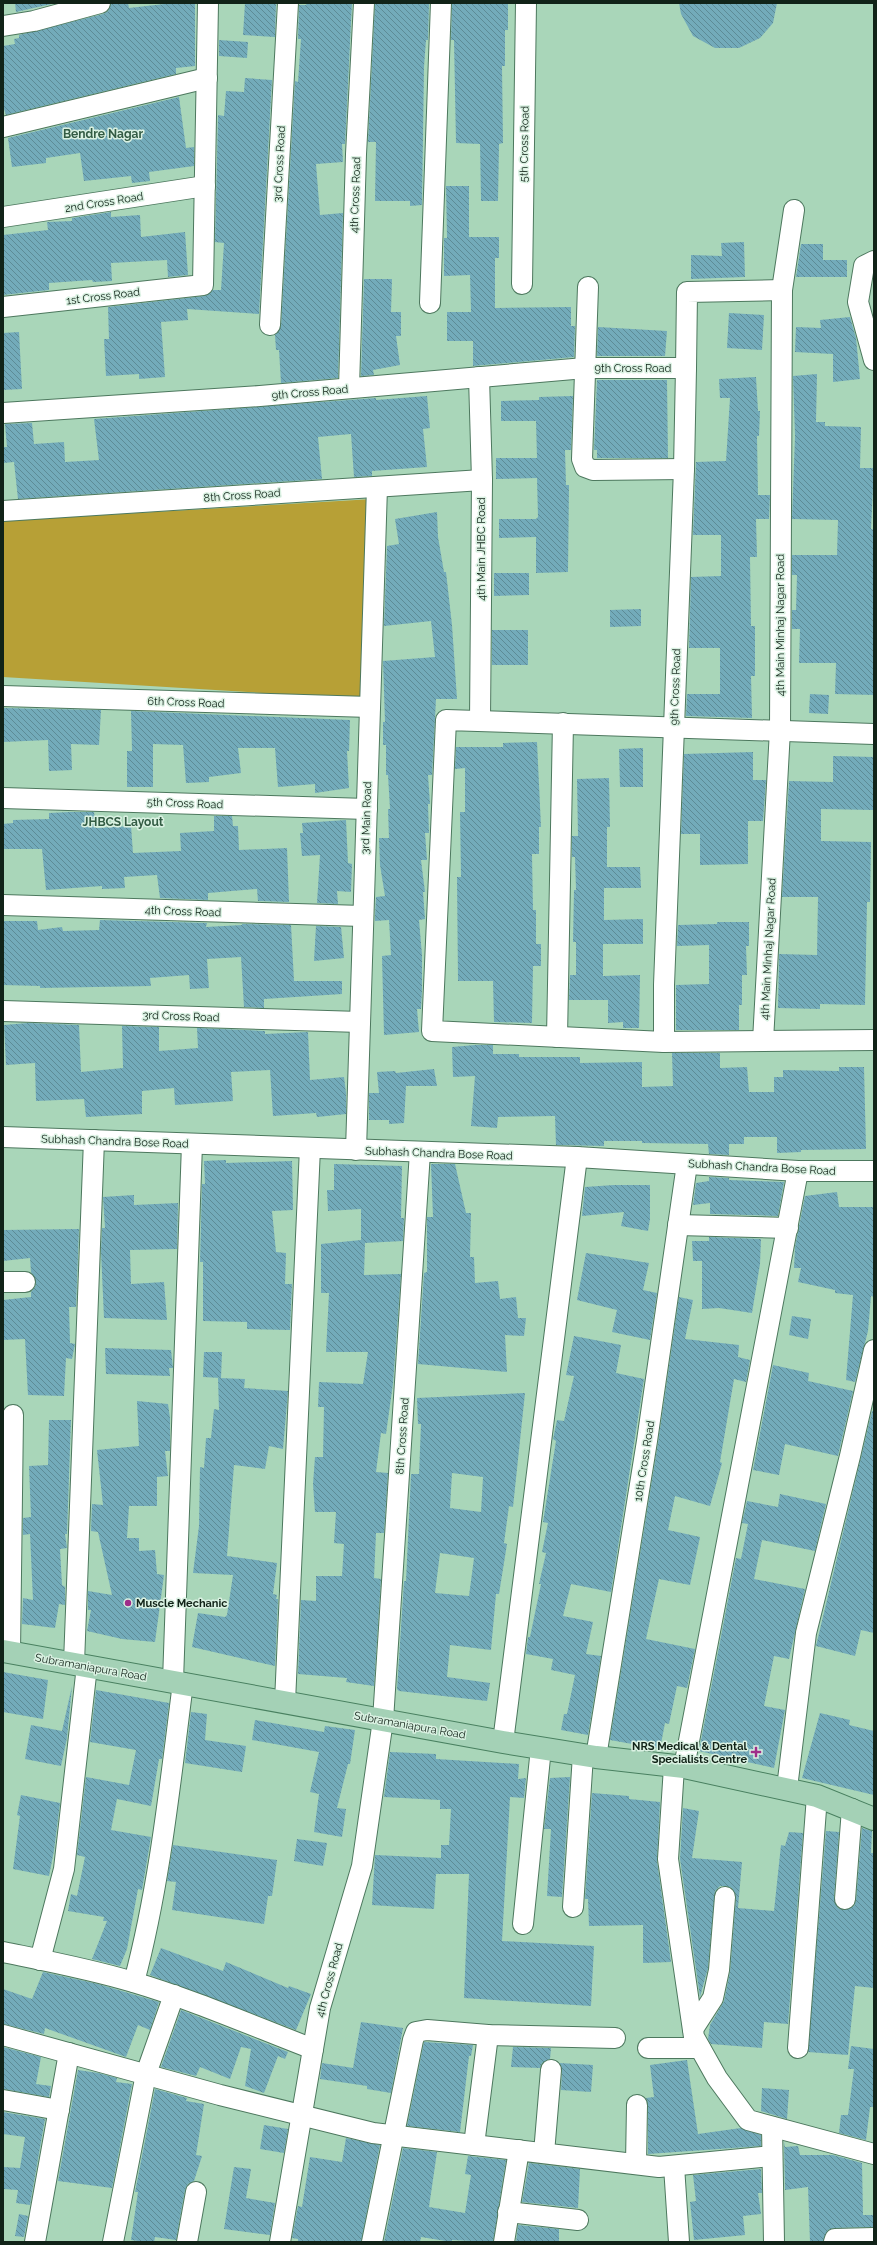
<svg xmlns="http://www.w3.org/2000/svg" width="877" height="2245" font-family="Raleway,sans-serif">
	<defs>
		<pattern id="building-back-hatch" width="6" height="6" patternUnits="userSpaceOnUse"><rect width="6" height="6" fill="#73abba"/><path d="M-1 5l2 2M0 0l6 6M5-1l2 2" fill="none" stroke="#5d8b96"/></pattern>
	</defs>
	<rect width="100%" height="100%" fill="#a9d6b9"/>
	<polygon fill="#b7a036" points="373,499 362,699 3,677 3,521"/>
	<g fill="url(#building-back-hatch)" fill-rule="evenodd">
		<polygon points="15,3 56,3 16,12"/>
		<polygon points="111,3 128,3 129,8 173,3 195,3 195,66 176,68 176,74 6,115 3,106 3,46 15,44 14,39 19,38 19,35 103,14 108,11"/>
		<polygon points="245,3 276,3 275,37 243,35"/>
		<polygon points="307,3 352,3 345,144 342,144 343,162 316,164 320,215 343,213 338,378 281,383 279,350 276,350 275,335 281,326 295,81 298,82 301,39 298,39 299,5 306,5"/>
		<polygon points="375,3 429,3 428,40 426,40 424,67 422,205 410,206 410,201 375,201 376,142 368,142"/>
		<polygon points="452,3 508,3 508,30 505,30 505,66 502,66 503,143 499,144 498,201 481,201 480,144 456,143 454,40 451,40"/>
		<polygon points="679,3 777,3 773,23 760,38 739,48 715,48 693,36 681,14"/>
		<polygon points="219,40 248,42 247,58 219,56"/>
		<polygon points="245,78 272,80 259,314 187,309 188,320 161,322 165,377 139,379 139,374 106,376 104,339 109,339 108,307 204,296 213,290 221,290 224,243 215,242 218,115 224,116 226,91 244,92"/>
		<polygon points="179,97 186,148 194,147 194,166 149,172 150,181 132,183 131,176 84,181 80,153 46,158 46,163 12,167 8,138"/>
		<polygon points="446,186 469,186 469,237 499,237 499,258 495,258 495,308 571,307 571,326 575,326 574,357 473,366 473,341 447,341 447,312 471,312 470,275 444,276 444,238 447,238"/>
		<polygon points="111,212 111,217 140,215 141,237 185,232 188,275 168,277 167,260 111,263 112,281 93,282 92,280 49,283 49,290 3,295 3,235 48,230 47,222 72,221 72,218"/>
		<polygon points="744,242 745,277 691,279 691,255 722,256 721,243"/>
		<polygon points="801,244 823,244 823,260 847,260 847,277 796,277"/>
		<polygon points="364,279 392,279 391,312 401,312 401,336 396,336 400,365 373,370 374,375 361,376"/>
		<polygon points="729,313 764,315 762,350 727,348"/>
		<polygon points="850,317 856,338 860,379 833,382 833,354 795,352 796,327 821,328 820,320"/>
		<polygon points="598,327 667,331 665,356 597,356"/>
		<polygon points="19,332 22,389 3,390 3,333"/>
		<polygon points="817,374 816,422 825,422 825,426 861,427 860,468 874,468 871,529 874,530 874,695 835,694 836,663 799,663 800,629 792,629 792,610 796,610 797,575 792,575 792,555 837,555 838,520 792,519 795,436 793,376"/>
		<polygon points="756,377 758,411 760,411 759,436 757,436 758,495 770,495 769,519 756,519 757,557 750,557 751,626 755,626 755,676 751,676 752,718 686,716 687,694 720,694 720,648 689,648 691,577 721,576 721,535 693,535 696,462 726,461 730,398 720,398 719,379"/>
		<polygon points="597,380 667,380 668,458 597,458 597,450 594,450"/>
		<polygon points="427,396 430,428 423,429 427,467 372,471 372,476 354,477 351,434 318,437 322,479 18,499 14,462 3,463 3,447 7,447 5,424 32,423 34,444 64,442 65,462 99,460 94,419 376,398 376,400"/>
		<polygon points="573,396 571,450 565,450 566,485 569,485 568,572 536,573 536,537 499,538 499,519 536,519 538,517 537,478 496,479 496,458 537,458 536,421 501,421 501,401 539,400 539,397"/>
		<polygon points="437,512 438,537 444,572 446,572 452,625 457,699 436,699 432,775 428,775 430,804 428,804 429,833 425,833 427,860 421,860 425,892 423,892 425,919 419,920 422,955 422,991 421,1009 417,1009 419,1032 384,1035 382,956 391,955 389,920 375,921 375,916 376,897 385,896 380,865 379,838 389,838 388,809 390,809 388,775 386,775 386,745 383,745 383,722 385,722 383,661 435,657 431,621 384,626 387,546 399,544 395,519"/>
		<polygon points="494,573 529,573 529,595 494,596"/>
		<polygon points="641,609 641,626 610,627 610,610"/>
		<rect x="492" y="630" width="36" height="35"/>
		<polygon points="810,694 829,695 828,714 809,713"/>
		<polygon points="3,708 101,710 99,745 71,744 72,770 49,771 48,740 3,742"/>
		<polygon points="131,711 350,720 349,751 347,751 349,788 315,793 315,784 278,787 275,748 238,748 241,773 209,777 209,782 186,783 183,745 153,744 153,787 127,787 127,751 132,751"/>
		<polygon points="537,742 541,827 539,827 539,854 532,854 533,910 536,910 536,944 541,944 541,966 533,966 532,1023 494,1022 493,981 458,981 457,877 461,877 460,812 465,812 465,768 455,769 456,747 503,747 503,743"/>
		<polygon points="643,748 643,787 620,787 619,749"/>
		<polygon points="753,752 753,780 766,780 763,821 748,821 748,864 700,865 700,834 681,834 684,754"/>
		<polygon points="833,756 874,757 873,810 821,809 821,841 871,842 870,902 867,902 865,1005 820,1004 820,1009 778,1008 779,954 817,955 818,897 782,897 789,781 833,782"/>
		<polygon points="609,778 610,827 607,827 607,867 640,867 641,888 604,888 604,920 643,919 643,944 603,944 603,976 640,975 639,1028 623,1028 623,1022 608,1023 608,1000 569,1000 570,975 576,975 576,942 573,942 574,890 576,890 575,857 572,857 572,836 578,836 577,779"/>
		<polygon points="70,812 94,812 96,828 131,826 133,853 181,851 180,833 214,831 214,816 232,816 233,826 238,826 239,850 287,848 289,902 258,901 257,889 208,893 208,900 160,898 157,875 124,877 125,888 102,889 102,886 46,890 42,849 3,849 3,824 13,823 13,820 49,819 49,813"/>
		<polygon points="346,820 348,863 352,864 351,892 337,891 338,904 317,903 320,855 302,856 300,833 303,833 302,823"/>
		<polygon points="100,920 207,923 206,927 242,925 242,924 291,925 294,981 342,981 342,994 264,999 264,1008 244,1007 241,957 207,959 209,988 190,989 189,975 150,978 151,986 40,988 40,986 3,985 3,921 37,921 38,930 62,927 63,931 99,930"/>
		<polygon points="717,922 749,922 749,946 746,946 747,975 742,975 742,1005 739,1005 739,1030 676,1030 676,985 709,984 709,945 677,946 678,925 717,924"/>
		<polygon points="316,926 341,927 344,958 314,961"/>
		<polygon points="28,1023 79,1025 81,1072 123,1068 122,1026 159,1027 159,1051 198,1048 197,1028 265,1031 265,1034 308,1032 310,1080 344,1077 346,1093 346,1114 317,1117 316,1113 273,1116 270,1070 231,1072 233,1101 175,1105 174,1088 142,1091 142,1114 86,1117 84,1099 36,1101 35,1063 6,1065 4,1025"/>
		<polygon points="475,1045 493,1045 493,1054 519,1054 519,1057 580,1057 580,1063 642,1062 642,1087 673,1086 672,1053 720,1053 720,1068 747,1067 749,1092 774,1092 774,1077 783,1077 783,1070 839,1071 839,1067 864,1067 866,1149 801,1150 801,1152 777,1153 777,1137 744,1137 744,1144 729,1144 729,1155 709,1154 708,1144 642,1143 642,1141 604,1141 604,1146 556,1145 555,1116 498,1117 497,1128 471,1126 475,1076 453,1077 452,1047"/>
		<polygon points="434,1069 437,1086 406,1086 404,1123 389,1124 389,1120 369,1120 369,1093 379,1093 377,1072 395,1071 396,1073"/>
		<polygon points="226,1160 226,1163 292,1161 293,1210 272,1211 276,1252 286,1253 285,1284 292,1284 290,1330 247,1329 247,1322 203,1321 203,1262 200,1262 202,1184 205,1184 204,1161"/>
		<polygon points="334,1164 402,1166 401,1218 404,1218 403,1241 365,1243 364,1275 401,1274 393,1384 386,1434 381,1433 376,1472 388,1473 384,1533 376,1533 374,1578 381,1579 374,1686 346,1682 347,1678 298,1674 301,1600 316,1601 316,1576 342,1576 344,1544 334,1543 336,1512 315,1512 313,1484 315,1457 323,1457 324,1407 318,1407 319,1382 363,1384 368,1352 326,1352 329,1293 321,1293 321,1244 361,1240 361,1209 328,1211 327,1190 334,1190"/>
		<polygon points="431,1164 455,1164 466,1213 471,1213 470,1257 474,1257 475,1283 498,1281 500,1299 516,1297 518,1318 526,1318 524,1336 505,1335 507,1372 418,1364 424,1273 427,1272 427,1217 433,1217"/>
		<polygon points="709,1177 729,1178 729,1180 784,1182 778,1216 710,1214 710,1203 693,1205 696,1183 709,1181"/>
		<polygon points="614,1185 650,1185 650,1219 648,1231 621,1226 624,1212 582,1216 585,1187"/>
		<polygon points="837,1192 839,1207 874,1207 874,1297 871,1296 868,1331 855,1382 846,1380 853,1295 835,1293 835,1290 798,1282 801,1268 794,1268 795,1247 805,1196"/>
		<polygon points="134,1195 134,1205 178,1203 177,1249 130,1250 131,1284 164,1282 167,1320 104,1318 101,1251 102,1228 105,1228 103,1197"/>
		<polygon points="79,1229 76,1307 69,1307 70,1343 75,1344 72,1359 66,1358 64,1396 28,1395 25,1339 3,1340 3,1300 31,1297 31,1292 35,1287 36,1282 31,1272 30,1258 3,1261 3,1230"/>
		<polygon points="709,1237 761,1239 760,1264 752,1313 719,1308 702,1309 702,1261 693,1261 692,1241 709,1241"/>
		<polygon points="586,1253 649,1263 643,1290 657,1293 650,1340 612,1332 617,1310 577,1300"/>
		<polygon points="679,1297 693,1300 685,1339 739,1345 738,1357 750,1360 746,1382 734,1379 720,1462 722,1463 710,1506 675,1496 668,1530 700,1537 690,1585 659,1579 646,1639 695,1649 687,1688 677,1686 669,1724 665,1723 660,1749 610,1740 658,1443"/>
		<polygon points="792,1316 811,1319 808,1339 789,1335"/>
		<polygon points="574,1336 621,1345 616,1373 644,1379 611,1592 571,1584 563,1616 593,1622 586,1654 601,1656 588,1735 561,1730 564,1714 567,1714 575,1675 551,1670 553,1659 526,1654 528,1637 530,1637 541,1584 539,1584 546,1553 542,1552 548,1523 543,1522 556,1441 553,1439 557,1420 564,1421 574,1376 566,1375"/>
		<polygon points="105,1348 171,1350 173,1368 169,1368 170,1376 106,1374"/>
		<polygon points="204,1352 222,1352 221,1378 203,1377"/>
		<polygon points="773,1365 809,1373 808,1381 853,1391 838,1456 785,1444 779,1475 753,1470"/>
		<polygon points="218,1378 245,1379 244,1388 288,1391 283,1449 269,1446 265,1469 234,1465 227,1556 277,1563 273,1594 277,1595 276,1599 278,1599 275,1666 192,1647 198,1613 225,1617 227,1615 233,1575 193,1573 199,1526 200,1467 204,1468 206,1438 211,1438 214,1409 219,1410"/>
		<path d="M 525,1393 L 513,1507 L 509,1506 L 504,1543 L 507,1544 L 499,1594 L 496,1594 L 491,1650 L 450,1645 L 447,1677 L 490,1683 L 487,1701 L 399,1691 L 397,1689 L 404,1581 L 406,1581 L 411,1474 L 419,1474 L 421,1424 L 418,1424 L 417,1398 ZM 452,1473 L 483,1477 L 481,1512 L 450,1508 ZM 440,1553 L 474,1558 L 469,1596 L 435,1593 Z"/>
		<polygon points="137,1401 168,1404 170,1418 170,1451 165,1451 168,1476 157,1477 157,1506 129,1506 127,1538 139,1538 139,1551 155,1550 157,1574 164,1575 155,1642 122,1639 87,1631 91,1610 88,1610 88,1591 112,1595 98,1532 91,1531 92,1504 103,1505 97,1450 139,1446"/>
		<polygon points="872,1411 874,1411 874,1633 861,1630 855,1656 816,1646"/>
		<polygon points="49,1420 71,1420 67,1534 65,1534 67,1548 60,1549 62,1585 65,1587 65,1605 59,1604 55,1628 22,1624 23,1598 33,1600 30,1534 23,1535 23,1518 31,1517 29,1466 48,1465"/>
		<polygon points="780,1494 826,1504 815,1551 762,1540 754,1579 805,1589 789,1659 774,1656 764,1706 785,1710 774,1768 699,1751 736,1558 741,1559 748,1524 742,1523 747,1501 778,1507"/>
		<polygon points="3,1672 48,1680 43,1719 3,1712"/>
		<polygon points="72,1686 67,1738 61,1766 25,1759 31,1725 62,1731"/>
		<polygon points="96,1690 169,1703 162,1759 159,1759 151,1806 117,1799 111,1830 151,1837 142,1890 138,1889 127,1949 120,1966 92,1959 107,1921 103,1921 104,1917 68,1911 71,1894 77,1896 85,1857 77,1855 86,1777 129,1785 136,1750 90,1742"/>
		<polygon points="191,1712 207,1714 205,1740 246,1746 242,1772 185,1763"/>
		<polygon points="820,1713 850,1720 849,1725 874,1731 874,1795 802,1778"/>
		<polygon points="255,1720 324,1732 325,1726 355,1730 350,1764 348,1764 337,1808 346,1809 342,1837 314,1832 319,1794 310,1792 319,1752 252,1740"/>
		<polygon points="390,1752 436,1754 436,1759 519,1764 518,1779 526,1778 524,1798 510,1797 502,1941 594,1946 591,2006 464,1998 469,1874 436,1874 434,1909 372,1905 375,1855 441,1858 441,1845 449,1845 451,1809 440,1809 440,1800 384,1797"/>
		<polygon points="570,1777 562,1897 547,1896 551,1829 544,1829 550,1778"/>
		<polygon points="592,1793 629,1796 629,1799 660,1802 657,1861 671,1962 643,1963 643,1925 589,1926 588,1899 585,1899"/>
		<polygon points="21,1795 60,1803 54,1851 49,1876 13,1869 20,1816 17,1815"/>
		<polygon points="683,1808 699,1811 692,1858 742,1862 738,1908 774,1911 781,1845 785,1846 789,1832 803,1833 788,2024 764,2022 762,2048 711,2044 708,2039 710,2025 724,2001 730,1972 736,1898 732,1888 726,1886 720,1886 715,1891 708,1968 700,1997 680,1859"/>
		<polygon points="862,1828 872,1831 871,1853 874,1853 874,1988 855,1986 848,2055 808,2052 826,1831 839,1832 834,1898 838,1908 844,1910 854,1906 856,1900"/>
		<polygon points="297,1839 327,1843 323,1866 294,1861"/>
		<polygon points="173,1845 277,1860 272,1896 268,1896 264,1924 172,1910 176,1882 167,1881"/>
		<polygon points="161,1948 223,1971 226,1962 288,1988 289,1986 311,1994 296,2030 150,1975"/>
		<polygon points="43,1972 98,1984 159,2002 150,2030 138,2025 126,2057 45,2028 44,2034 3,2024 3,1989 32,1999"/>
		<polygon points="181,2010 288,2052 285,2059 278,2056 264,2093 245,2086 251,2049 241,2047 230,2079 200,2067 196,2076 161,2067"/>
		<polygon points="361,2022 403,2028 391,2093 367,2089 367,2086 320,2079 322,2063 353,2068"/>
		<polygon points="424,2042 473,2045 471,2056 469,2056 460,2132 407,2126"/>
		<polygon points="851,2046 874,2049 874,2107 870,2107 866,2140 839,2133 841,2115 848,2115 854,2069 848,2069"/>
		<polygon points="3,2047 41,2057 36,2084 51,2086 49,2097 3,2089"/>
		<polygon points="513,2047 551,2048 550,2059 542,2063 540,2068 511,2067"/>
		<polygon points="687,2060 698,2134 741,2128 761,2135 761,2146 648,2154 648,2105 646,2098 654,2097 650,2065"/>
		<polygon points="559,2063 593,2065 591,2092 561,2090 562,2071"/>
		<polygon points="78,2070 98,2073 117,2078 116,2082 132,2084 112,2188 58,2181"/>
		<polygon points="762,2088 789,2090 787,2119 761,2111"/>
		<polygon points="155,2089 187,2098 186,2101 204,2104 196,2155 202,2156 194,2181 188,2184 185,2190 176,2240 155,2237 154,2242 145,2242 131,2240 138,2192 135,2192"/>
		<polygon points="3,2112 45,2119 30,2205 16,2203 18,2190 3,2189 3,2167 20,2168 25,2137 3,2134"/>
		<polygon points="264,2125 288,2129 284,2153 260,2149"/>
		<polygon points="346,2138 380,2145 361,2242 298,2242 298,2239 292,2238 298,2206 302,2207 310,2157 342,2162"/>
		<polygon points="784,2142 785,2147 798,2146 800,2155 833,2155 862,2163 863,2215 874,2215 874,2227 834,2228 828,2230 823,2242 810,2242 808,2187 785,2190"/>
		<polygon points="403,2148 437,2152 429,2207 465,2213 471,2175 465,2174 468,2156 506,2160 493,2242 452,2240 452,2242 421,2237 420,2242 384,2242"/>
		<polygon points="529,2163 580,2169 578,2208 522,2202"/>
		<polygon points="234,2167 251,2169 246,2198 275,2203 270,2235 224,2229"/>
		<polygon points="761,2169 762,2193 758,2193 761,2214 743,2216 745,2235 694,2240 690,2202 696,2201 693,2175"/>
		<polygon points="19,2214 28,2216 24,2237 15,2236"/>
		<polygon points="518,2225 559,2229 559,2242 516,2242"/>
	</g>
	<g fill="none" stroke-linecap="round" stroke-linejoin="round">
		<defs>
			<g id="minor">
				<polyline points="3,26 34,21 100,3"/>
				<polyline points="3,127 207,78"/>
				<polyline points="3,217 205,186"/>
				<polyline points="874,261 864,266 858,302 874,360"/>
				<polyline points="522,284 526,3"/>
				<polyline points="588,287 582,459 585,467 593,470 684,469"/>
				<polyline points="430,303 441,3"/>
				<polyline points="3,307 203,285 208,3"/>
				<polyline points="270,325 288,3"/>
				<polyline points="686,368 687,292 782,290"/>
				<polyline points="479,377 482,480 480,721"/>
				<polyline points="349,388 356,154 364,3"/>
				<polyline points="3,413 260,396 585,368 686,368 684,469 664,985 664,1042"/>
				<polyline points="3,511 482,480"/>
				<polyline points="3,696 370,707"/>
				<polyline points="874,734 446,720 432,1031 664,1042 874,1040"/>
				<polyline points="3,798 367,809"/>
				<polyline points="3,905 363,916"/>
				<polyline points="3,1011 360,1022"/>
				<polyline points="557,1037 563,723"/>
				<polyline points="763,1041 780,730 782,290 794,210"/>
				<polyline points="3,1137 577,1157 798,1171 874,1171"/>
				<polyline points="356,1150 377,487"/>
				<polyline points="678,1225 788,1228"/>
				<polyline points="3,1282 25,1282"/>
				<polyline points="10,1652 13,1415"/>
				<polyline points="74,1663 94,1140"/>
				<polyline points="173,1681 192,1144"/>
				<polyline points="285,1702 310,1148"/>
				<polyline points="503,1742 577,1157"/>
				<polyline points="596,1757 647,1441 687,1164"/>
				<polyline points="674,1767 668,1859 694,2037 717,2078 748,2120 874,2154"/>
				<polyline points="684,1767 798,1171"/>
				<polyline points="787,1788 806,1633 850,1456 874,1350"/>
				<polyline points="845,1899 852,1809"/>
				<polyline points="573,1907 583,1755"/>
				<polyline points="523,1924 541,1748"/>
				<path d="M 3,1952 C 47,1961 90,1969 133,1982 C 194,2000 253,2026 313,2049"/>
				<polyline points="40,1960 64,1869 87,1666"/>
				<path d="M 134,1982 C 160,1884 170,1784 183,1683"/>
				<polyline points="693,2029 713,1998 719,1970 725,1897"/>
				<polyline points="3,2035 220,2095 373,2133 659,2167 772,2156"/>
				<polyline points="648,2048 700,2048"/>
				<polyline points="798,2048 817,1796"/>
				<polyline points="3,2100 59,2110"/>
				<polyline points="772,2127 774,2242"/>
				<polyline points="474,2145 488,2035"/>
				<polyline points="544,2153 551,2070"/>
				<polyline points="636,2164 637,2105"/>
				<polyline points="674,2166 679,2242"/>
				<polyline points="508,2212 578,2220"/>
				<polyline points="35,2242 69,2053"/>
				<polyline points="113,2242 146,2074 174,1995"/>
				<polyline points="187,2242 196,2192"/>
				<polyline points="280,2242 320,2008 362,1866 383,1720 420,1152"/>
				<polyline points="372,2242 413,2040 416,2032 427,2030 488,2035 615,2038"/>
				<polyline points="504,2242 519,2150"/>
				<polyline points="834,2242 835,2239 874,2238"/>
			</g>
			<polyline id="major" points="3,1651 503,1742 596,1757 684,1767 817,1796 874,1819"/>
		</defs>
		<use href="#minor" stroke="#4d785e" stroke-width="22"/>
		<use href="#major" stroke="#498060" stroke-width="24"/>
		<use href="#minor" stroke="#fff" stroke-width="20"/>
		<use href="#major" stroke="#a4d1b6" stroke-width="22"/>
	</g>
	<g fill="#9f2d89" stroke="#daf1e2" stroke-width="1.5">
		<circle cx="128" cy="1603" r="4"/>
		<path d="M754 1746h4v4h4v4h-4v4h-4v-4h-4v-4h4z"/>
	</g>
	<g text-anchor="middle" stroke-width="3" stroke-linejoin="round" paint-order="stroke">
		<g font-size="11" fill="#112318" stroke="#daf1e2">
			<text transform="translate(524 144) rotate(-89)" y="4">5th Cross Road</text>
			<text transform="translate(279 164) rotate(-87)" y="4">3rd Cross Road</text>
			<text transform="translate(355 195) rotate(-88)" y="4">4th Cross Road</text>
			<text transform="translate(104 202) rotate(-9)" y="4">2nd Cross Road</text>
			<text transform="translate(103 296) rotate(-7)" y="4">1st Cross Road</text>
			<text x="633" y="372">9th Cross Road</text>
			<text transform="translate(310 392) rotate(-5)" y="4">9th Cross Road</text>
			<text transform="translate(242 495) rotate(-4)" y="4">8th Cross Road</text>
			<text transform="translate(481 549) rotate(-90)" y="4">4th Main JHBC Road</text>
			<text transform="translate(780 625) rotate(-90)" y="4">4th Main Minhaj Nagar Road</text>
			<text transform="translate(675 687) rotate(-88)" y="4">9th Cross Road</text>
			<text transform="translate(186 702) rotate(2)" y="4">6th Cross Road</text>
			<text transform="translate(185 803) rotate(2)" y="4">5th Cross Road</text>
			<text transform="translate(366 818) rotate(-88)" y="4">3rd Main Road</text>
			<text transform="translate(183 911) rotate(2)" y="4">4th Cross Road</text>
			<text transform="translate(768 949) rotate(-87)" y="4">4th Main Minhaj Nagar Road</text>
			<text transform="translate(181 1016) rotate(2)" y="4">3rd Cross Road</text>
			<text transform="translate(115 1141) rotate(2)" y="4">Subhash Chandra Bose Road</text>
			<text transform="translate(439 1153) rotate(2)" y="4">Subhash Chandra Bose Road</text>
			<text transform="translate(762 1167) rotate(3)" y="4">Subhash Chandra Bose Road</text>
			<text transform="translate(402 1436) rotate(-86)" y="4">8th Cross Road</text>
			<text transform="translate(644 1461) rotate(-81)" y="4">10th Cross Road</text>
			<text transform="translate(91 1667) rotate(10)" y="4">Subramaniapura Road</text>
			<text transform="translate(410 1725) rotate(10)" y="4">Subramaniapura Road</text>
			<text transform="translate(329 1980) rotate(-75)" y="4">4th Cross Road</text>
		</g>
		<g font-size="11" font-weight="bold" fill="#112318" stroke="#daf1e2" text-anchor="start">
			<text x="136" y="1607">Muscle Mechanic</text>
			<text x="747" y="1750" text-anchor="end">NRS Medical &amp; Dental<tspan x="747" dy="13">Specialists Centre</tspan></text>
		</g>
		<g font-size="12" font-weight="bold" fill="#335c44" stroke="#daf1e2">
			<text x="103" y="138">Bendre Nagar</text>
			<text x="123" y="826">JHBCS Layout</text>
		</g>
	</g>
	<rect width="877" height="2245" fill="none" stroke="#112318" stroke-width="8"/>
</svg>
